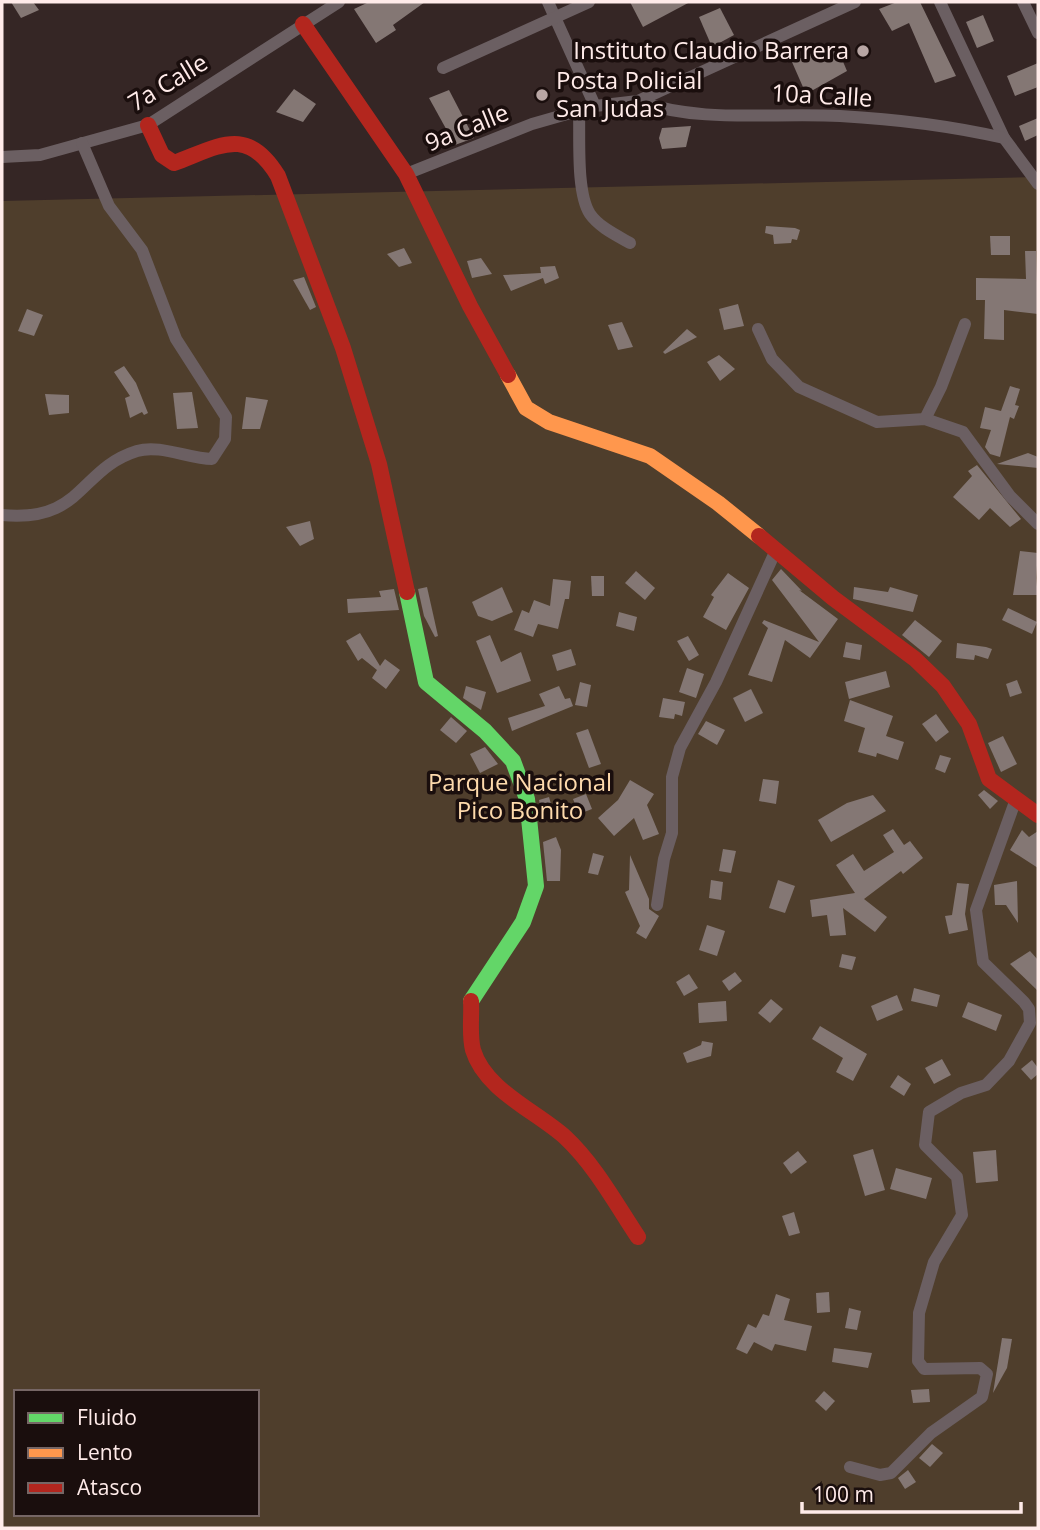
<svg xmlns="http://www.w3.org/2000/svg" width="1040" height="1530" font-family="'Open Sans',sans-serif">
	<rect width="100%" height="100%" fill="#352625"/>
	<path fill="#4f3e2c" fill-rule="evenodd" d="M 1038,177 L 1038,1528 L 2,1528 L 2,201 ZM 16,1392 L 257,1392 L 257,1514 L 16,1514 Z"/>
	<g fill="#847774">
		<polygon points="11,2 33,2 39,10 21,18"/>
		<polygon points="369,2 425,2 393,25 396,30 376,43 354,9"/>
		<polygon points="630,2 690,2 643,27"/>
		<polygon points="897,2 920,2 956,76 935,83 909,23 892,31 879,9"/>
		<polygon points="720,8 734,35 712,47 699,17"/>
		<polygon points="983,15 994,41 977,48 966,22"/>
		<polygon points="835,43 847,71 806,94 792,62"/>
		<polygon points="1038,63 1038,87 1015,96 1007,76"/>
		<polygon points="294,89 316,104 303,122 276,112"/>
		<polygon points="449,90 474,138 455,145 429,98"/>
		<polygon points="1038,118 1038,135 1025,141 1019,126"/>
		<polygon points="691,126 686,147 662,149 659,138 662,128"/>
		<polygon points="766,226 795,228 800,230 797,240 792,239 791,243 774,244 773,235 765,233"/>
		<polygon points="990,236 1010,236 1010,255 991,255"/>
		<polygon points="404,248 412,263 399,267 387,254"/>
		<polygon points="1025,251 1036,251 1038,314 1004,310 1004,340 984,339 985,300 976,300 976,278 1026,279"/>
		<polygon points="481,258 492,274 472,278 467,261"/>
		<polygon points="555,266 559,278 545,284 543,278 511,291 503,275 541,273 540,267"/>
		<polygon points="304,277 316,307 310,310 293,280"/>
		<polygon points="738,304 744,326 724,330 719,309"/>
		<polygon points="27,309 43,315 34,336 18,331"/>
		<polygon points="622,322 633,347 618,350 608,325"/>
		<polygon points="687,329 697,337 665,354 663,352"/>
		<polygon points="719,355 735,369 720,381 707,362"/>
		<polygon points="124,366 136,383 148,413 144,415 142,412 130,418 125,398 130,396 114,372"/>
		<polygon points="1010,386 1020,389 1015,405 1019,406 1014,419 1010,417 1000,457 990,454 985,447 991,430 980,428 985,407 1001,411"/>
		<polygon points="192,392 198,428 177,429 173,393"/>
		<polygon points="45,394 69,395 69,413 49,415"/>
		<polygon points="246,397 268,400 260,429 242,429"/>
		<polygon points="1028,453 1038,457 1038,468 997,464"/>
		<polygon points="977,465 1021,519 1010,527 990,508 979,520 953,497 972,476 968,471"/>
		<polygon points="310,521 314,539 300,546 286,527"/>
		<polygon points="1020,551 1038,553 1036,578 1038,595 1013,595"/>
		<polygon points="781,569 802,591 799,590 838,619 810,658 785,640 772,682 748,675 768,628 762,623 764,620 819,642 772,580"/>
		<polygon points="636,571 655,588 645,600 625,583"/>
		<polygon points="728,573 749,588 726,630 703,617 714,597 711,595"/>
		<polygon points="591,576 604,576 604,596 592,596"/>
		<polygon points="553,579 571,581 569,599 565,599 558,629 538,624 533,637 514,630 522,610 529,613 534,600 550,606"/>
		<polygon points="427,587 438,636 435,637 424,616 418,589"/>
		<polygon points="502,587 513,612 492,621 478,616 472,602"/>
		<polygon points="854,587 888,592 890,587 918,595 913,612 853,599"/>
		<polygon points="394,589 399,610 348,613 347,599 381,597 379,591"/>
		<polygon points="1008,608 1037,622 1032,634 1002,620"/>
		<polygon points="619,612 637,617 634,631 616,626"/>
		<polygon points="915,620 942,641 929,657 902,635"/>
		<polygon points="360,633 380,666 385,659 400,670 386,689 372,678 377,670 362,658 358,661 346,641"/>
		<polygon points="490,635 501,662 521,652 531,681 497,693 476,641"/>
		<polygon points="688,636 699,655 689,661 677,641"/>
		<polygon points="846,642 862,645 860,660 843,657"/>
		<polygon points="957,643 986,647 992,649 988,659 975,655 974,660 956,658"/>
		<polygon points="571,649 576,665 557,671 552,655"/>
		<polygon points="687,668 704,674 696,698 679,692"/>
		<polygon points="886,671 890,687 849,699 845,682"/>
		<polygon points="1017,680 1022,693 1010,697 1006,684"/>
		<polygon points="580,682 591,685 587,707 575,705"/>
		<polygon points="466,686 486,692 481,710 463,698"/>
		<polygon points="559,686 565,699 570,698 573,706 512,731 508,718 545,706 539,694"/>
		<polygon points="751,689 763,713 745,722 733,698"/>
		<polygon points="663,698 685,702 682,716 675,714 674,719 659,717"/>
		<polygon points="850,700 893,716 886,736 904,742 898,760 877,753 876,757 858,752 865,728 844,721"/>
		<polygon points="936,714 949,732 936,742 922,724"/>
		<polygon points="451,717 467,731 456,743 440,730"/>
		<polygon points="706,721 725,730 717,745 698,734"/>
		<polygon points="588,729 601,764 589,768 576,733"/>
		<polygon points="1003,736 1017,764 1001,772 988,743"/>
		<polygon points="485,747 498,764 480,773 470,754"/>
		<polygon points="940,755 951,758 945,773 935,769"/>
		<polygon points="763,779 779,781 776,804 759,801"/>
		<polygon points="630,780 654,794 647,805 659,834 643,840 634,818 614,836 598,818 618,800"/>
		<polygon points="984,790 998,801 990,809 978,795"/>
		<polygon points="586,794 592,809 579,814 573,799"/>
		<polygon points="873,795 886,811 831,842 818,820 847,803"/>
		<polygon points="549,797 555,818 543,821 539,800"/>
		<polygon points="893,829 904,845 910,841 923,858 903,874 901,871 864,899 887,917 875,932 843,908 846,935 830,936 827,915 812,917 810,900 855,893 836,865 853,854 864,871 894,852 883,835"/>
		<polygon points="1022,830 1029,837 1038,831 1038,868 1010,850"/>
		<polygon points="556,837 561,850 560,881 547,881 543,842"/>
		<polygon points="723,849 736,851 731,873 719,871"/>
		<polygon points="593,853 604,856 598,875 588,873"/>
		<polygon points="630,855 649,899 649,909 659,916 646,939 636,933 640,926 625,892 629,890"/>
		<polygon points="711,880 723,882 721,900 709,898"/>
		<polygon points="778,880 795,886 785,913 769,908"/>
		<polygon points="1017,881 1018,923 1006,905 995,905 994,885"/>
		<polygon points="957,883 969,884 965,914 968,930 949,934 945,916 952,915"/>
		<polygon points="707,925 725,931 717,956 699,950"/>
		<polygon points="1030,951 1038,960 1038,991 1010,964"/>
		<polygon points="842,954 856,957 852,970 839,967"/>
		<polygon points="735,972 742,981 729,991 722,981"/>
		<polygon points="689,974 698,988 684,996 676,982"/>
		<polygon points="914,988 940,995 937,1007 911,1001"/>
		<polygon points="897,995 903,1010 877,1021 871,1006"/>
		<polygon points="771,999 783,1009 770,1023 758,1013"/>
		<polygon points="726,1001 727,1021 699,1023 698,1003"/>
		<polygon points="968,1002 1002,1015 996,1031 962,1017"/>
		<polygon points="820,1026 867,1054 853,1081 836,1072 843,1058 812,1039"/>
		<polygon points="702,1041 713,1043 711,1056 687,1063 683,1053 701,1045"/>
		<polygon points="942,1059 951,1075 934,1084 925,1068"/>
		<polygon points="1032,1060 1038,1068 1038,1074 1031,1080 1021,1069"/>
		<polygon points="898,1075 911,1084 904,1096 890,1087"/>
		<polygon points="873,1149 885,1190 865,1196 853,1155"/>
		<polygon points="996,1150 998,1181 976,1183 973,1152"/>
		<polygon points="798,1151 807,1162 791,1174 783,1163"/>
		<polygon points="896,1168 932,1178 926,1199 890,1189"/>
		<polygon points="794,1212 800,1233 789,1236 782,1216"/>
		<polygon points="829,1292 830,1312 817,1313 816,1293"/>
		<polygon points="776,1294 790,1299 784,1320 812,1326 806,1351 775,1344 772,1351 754,1342 747,1354 736,1349 748,1324 756,1328 763,1314 769,1316"/>
		<polygon points="849,1308 861,1311 857,1330 845,1328"/>
		<polygon points="1002,1338 1012,1339 1007,1368 993,1393"/>
		<polygon points="834,1348 872,1353 868,1368 832,1362"/>
		<polygon points="929,1389 930,1402 913,1403 911,1390"/>
		<polygon points="824,1391 835,1401 826,1411 815,1401"/>
		<polygon points="932,1444 943,1453 930,1467 919,1458"/>
		<polygon points="908,1470 916,1482 905,1489 898,1478"/>
	</g>
	<g fill="none" stroke-linecap="round" stroke-linejoin="round">
		<g stroke="#6b5f62" stroke-width="12">
			<polyline points="548,2 595,106"/>
			<polyline points="940,2 1004,138 1038,184"/>
			<polyline points="1023,2 1038,33"/>
			<polyline points="443,68 589,2"/>
			<path d="M 638,101 C 701,124 774,112 840,116 C 895,119 951,126 1004,138"/>
			<path d="M 579,111 C 580,137 576,193 590,214 C 599,227 616,235 630,243"/>
			<polyline points="2,157 40,155 148,125 339,2"/>
			<polyline points="406,174 532,124 595,106 638,101 855,2"/>
			<polyline points="758,329 772,359 799,387 877,422 925,419 963,432 1010,496 1038,524"/>
			<polyline points="925,419 941,387 965,324"/>
			<path d="M 2,515 C 83,523 79,469 137,451 C 160,444 189,459 212,459 L 225,439 L 226,417 L 176,339 L 142,250 L 109,206 L 82,143"/>
			<polyline points="657,905 664,859 672,833 672,777 680,748 716,682 776,550"/>
			<polyline points="850,1467 880,1475 891,1473 931,1433 982,1397 987,1374 980,1368 924,1369 918,1361 919,1313 934,1262 962,1215 957,1177 925,1145 929,1112 961,1093 986,1085 1009,1061 1030,1023 1029,1009 1024,1002 983,962 976,910 1016,799"/>
		</g>
		<polyline stroke="#63d668" stroke-width="16" points="407,592 426,682 485,731 513,761 527,799 536,886 523,922 471,1001"/>
		<polyline stroke="#ff974d" stroke-width="16" points="508,375 526,408 549,422 650,456 718,503 759,536"/>
		<g stroke="#b3261e" stroke-width="16">
			<polyline points="303,24 406,174 470,306 508,375"/>
			<path d="M 148,125 L 162,155 L 174,163 C 220,146 247,125 278,176 L 343,348 L 379,464 L 407,592"/>
			<polyline points="759,536 833,598 915,659 943,686 969,724 989,779 1038,815"/>
			<path d="M 471,1001 C 472,1016 469,1035 473,1050 C 485,1090 536,1111 565,1137 C 595,1165 616,1204 638,1237"/>
		</g>
	</g>
	<g fill="#b8a6a4" stroke="#1a0e0d" stroke-width="2.5">
		<circle cx="863" cy="51" r="7"/>
		<circle cx="542" cy="95" r="7"/>
	</g>
	<g text-anchor="middle" stroke-width="7" stroke-linejoin="round" paint-order="stroke">
		<g font-size="24" fill="#ffebe9" stroke="#1a0e0d" text-anchor="end">
			<text x="849" y="59">Instituto Claudio Barrera</text>
			<text x="556" y="89" text-anchor="start">Posta Policial<tspan x="556" dy="28">San Judas</tspan></text>
		</g>
		<g font-size="24" fill="#ffebe9" stroke="#1a0e0d">
			<text transform="translate(168 83) rotate(-31)" y="8">7a Calle</text>
			<text transform="translate(822 96) rotate(3)" y="8">10a Calle</text>
			<text transform="translate(467 128) rotate(-22)" y="8">9a Calle</text>
		</g>
		<g font-size="24" fill="#fedaac" stroke="#1a0e0d">
			<text x="520" y="791">Parque Nacional<tspan x="520" dy="28">Pico Bonito</tspan></text>
		</g>
	</g>
	<rect width="1040" height="1530" fill="none" stroke="#ffebe9" stroke-width="7"/>
	<rect x="14" y="1390" width="245" height="126" fill="#1a0e0d" stroke="#766665" stroke-width="2"/>
	<rect x="28" y="1413" width="35" height="10" fill="#63d668" stroke="#766665" stroke-width="2"/>
	<text x="77" y="1425" font-size="21" fill="#ffebe9">Fluido</text>
	<rect x="28" y="1448" width="35" height="10" fill="#ff974d" stroke="#766665" stroke-width="2"/>
	<text x="77" y="1460" font-size="21" fill="#ffebe9">Lento</text>
	<rect x="28" y="1483" width="35" height="10" fill="#b3261e" stroke="#766665" stroke-width="2"/>
	<text x="77" y="1495" font-size="21" fill="#ffebe9">Atasco</text>
	<path d="M802 1502v10h219v-10" fill="none" stroke="#ffebe9" stroke-width="3.5"/>
	<text x="813" y="1502" font-size="21" fill="#ffebe9" stroke="#1a0e0d" stroke-width="5" paint-order="stroke">100 m</text>
</svg>
